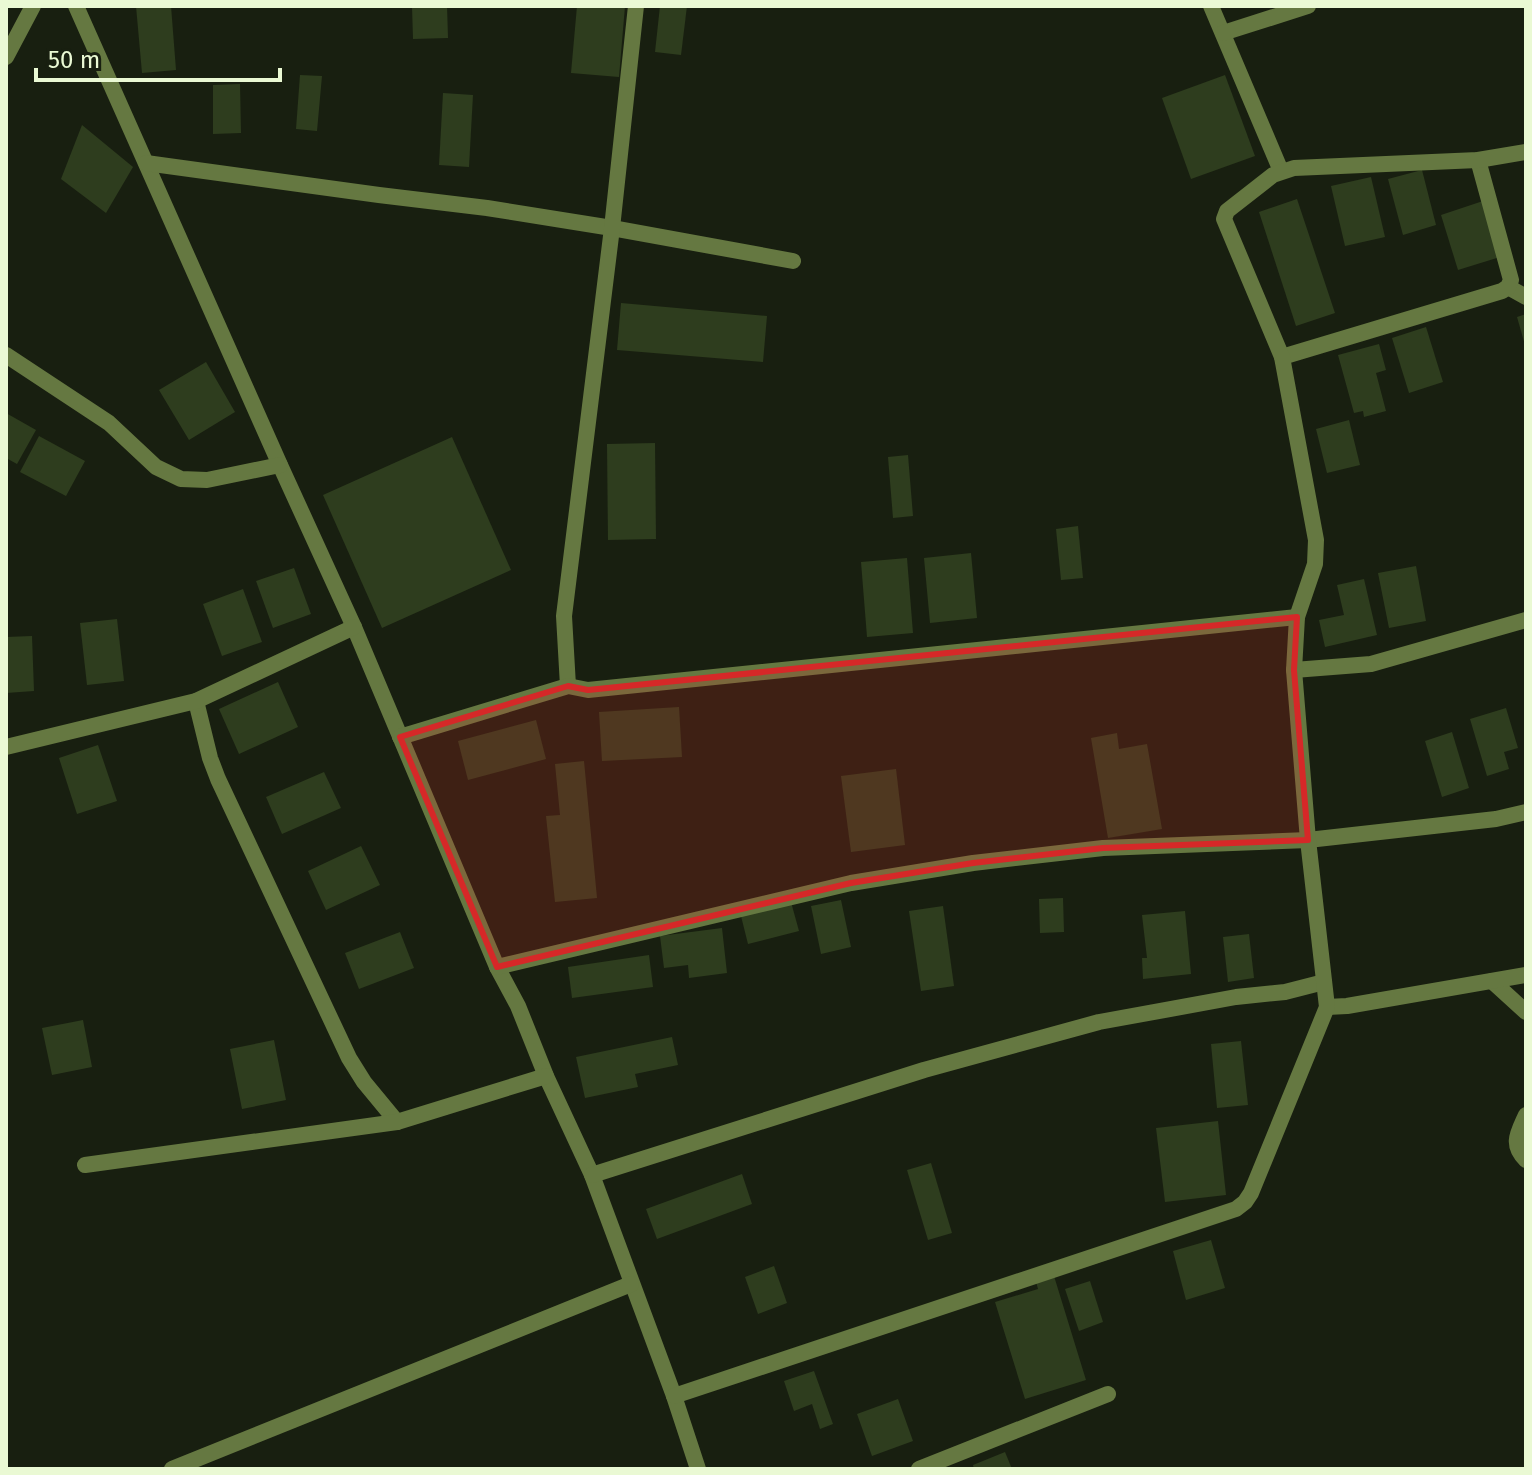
<svg xmlns="http://www.w3.org/2000/svg" width="1532" height="1475" font-family="'Fira Sans',sans-serif">
	<rect width="100%" height="100%" fill="#181f10"/>
	<g fill="#2e3d1e">
		<polygon points="136,6 171,6 176,70 142,73"/>
		<polygon points="412,6 447,6 448,38 413,39"/>
		<polygon points="577,6 625,6 619,77 571,73"/>
		<polygon points="660,6 687,6 681,55 655,52"/>
		<polygon points="300,75 322,76 317,131 296,129"/>
		<polygon points="1225,75 1255,156 1191,179 1162,98"/>
		<polygon points="240,84 241,133 213,134 213,85"/>
		<polygon points="443,93 473,95 469,167 439,165"/>
		<polygon points="82,125 133,167 106,213 61,179"/>
		<polygon points="1422,170 1436,225 1403,235 1388,179"/>
		<polygon points="1371,177 1385,237 1345,246 1331,186"/>
		<polygon points="1297,199 1335,313 1296,326 1259,212"/>
		<polygon points="1483,201 1500,257 1458,270 1441,215"/>
		<polygon points="621,303 767,316 763,362 617,350"/>
		<polygon points="1526,314 1526,345 1525,345 1517,317"/>
		<polygon points="1426,327 1443,382 1409,393 1392,338"/>
		<polygon points="1379,344 1386,370 1376,373 1386,411 1364,417 1363,411 1354,413 1338,355"/>
		<polygon points="206,362 235,412 189,440 159,390"/>
		<polygon points="6,413 36,430 17,464 6,458"/>
		<polygon points="1349,420 1360,465 1327,473 1316,429"/>
		<polygon points="39,436 85,461 66,496 20,472"/>
		<polygon points="452,437 511,570 382,628 323,495"/>
		<polygon points="655,443 656,539 608,540 607,444"/>
		<polygon points="908,455 913,516 893,518 888,457"/>
		<polygon points="1078,526 1083,578 1061,580 1056,529"/>
		<polygon points="971,553 977,618 930,623 924,558"/>
		<polygon points="907,558 913,633 867,637 861,562"/>
		<polygon points="1416,566 1426,621 1389,628 1378,573"/>
		<polygon points="294,568 311,614 273,628 256,581"/>
		<polygon points="1364,579 1377,635 1325,647 1319,620 1344,615 1337,585"/>
		<polygon points="243,589 262,642 222,656 203,604"/>
		<polygon points="117,619 124,681 87,685 80,623"/>
		<polygon points="32,636 34,691 6,693 6,637"/>
		<polygon points="278,682 298,727 239,754 219,709"/>
		<polygon points="679,707 682,757 602,761 599,712"/>
		<polygon points="1506,708 1518,748 1504,752 1509,769 1487,776 1470,719"/>
		<polygon points="536,720 546,759 468,780 458,741"/>
		<polygon points="1452,732 1469,788 1442,797 1425,741"/>
		<polygon points="1117,733 1119,749 1147,744 1162,829 1108,838 1091,738"/>
		<polygon points="98,745 117,801 77,814 59,758"/>
		<polygon points="584,761 597,898 555,902 546,816 560,815 555,764"/>
		<polygon points="896,769 905,845 851,852 841,776"/>
		<polygon points="324,772 341,808 282,834 266,797"/>
		<polygon points="361,846 380,885 326,910 308,871"/>
		<polygon points="1063,898 1064,932 1040,933 1039,899"/>
		<polygon points="841,900 851,947 821,954 811,906"/>
		<polygon points="791,902 799,931 748,944 741,916"/>
		<polygon points="943,906 954,986 921,991 909,911"/>
		<polygon points="1185,911 1191,974 1143,979 1142,958 1147,958 1142,915"/>
		<polygon points="722,928 727,973 689,978 688,965 664,968 660,936"/>
		<polygon points="400,932 414,968 359,989 345,953"/>
		<polygon points="1249,934 1254,978 1228,982 1223,937"/>
		<polygon points="649,955 653,987 572,998 568,967"/>
		<polygon points="83,1020 92,1067 52,1075 42,1028"/>
		<polygon points="672,1037 678,1065 635,1074 638,1087 585,1098 576,1057"/>
		<polygon points="274,1040 286,1100 242,1109 230,1049"/>
		<polygon points="1241,1041 1248,1105 1217,1108 1211,1044"/>
		<polygon points="1218,1121 1226,1195 1165,1202 1156,1128"/>
		<polygon points="931,1163 952,1233 928,1240 907,1170"/>
		<polygon points="742,1174 752,1204 657,1239 646,1209"/>
		<polygon points="1211,1240 1225,1288 1186,1300 1173,1251"/>
		<polygon points="774,1266 787,1303 758,1314 745,1277"/>
		<polygon points="1054,1276 1086,1380 1025,1399 995,1302 1038,1289 1036,1282"/>
		<polygon points="1090,1281 1103,1322 1079,1331 1065,1289"/>
		<polygon points="814,1371 833,1424 820,1429 812,1404 794,1411 784,1381"/>
		<polygon points="898,1399 913,1441 872,1456 857,1414"/>
		<polygon points="1005,1452 1012,1469 974,1469 973,1465"/>
	</g>
	<g fill="none" stroke-linecap="round" stroke-linejoin="round">
		<g stroke="#657841" stroke-width="16">
			<polyline points="76,6 280,465 354,627 497,967 518,1006 546,1076 592,1175 674,1396 698,1469"/>
			<polyline points="1211,6 1281,171"/>
			<polyline points="1223,33 1308,6"/>
			<polyline points="6,57 33,6"/>
			<polyline points="146,163 379,195 487,208 612,228 793,261"/>
			<polyline points="1508,287 1526,297"/>
			<polyline points="6,355 109,423 156,467 181,479 207,480 280,465"/>
			<polyline points="1282,357 1502,291 1508,287 1511,280 1478,160"/>
			<polyline points="1294,670 1371,664 1526,620"/>
			<polyline points="568,686 564,616 612,228 636,6"/>
			<polyline points="196,701 210,758 218,779 349,1058 364,1082 397,1122"/>
			<polyline points="400,737 568,686 588,690 1297,617"/>
			<polyline points="6,747 196,701 354,627"/>
			<polyline points="497,967 851,883 973,863 1103,848 1308,840 1496,819 1526,812"/>
			<polyline points="1492,981 1526,1012"/>
			<polyline points="1327,1007 1347,1006 1526,975"/>
			<path d="M 1526,1115 C 1518,1133 1510,1144 1526,1160"/>
			<polyline points="85,1165 397,1122 546,1076"/>
			<polyline points="592,1175 924,1070 1099,1022 1236,997 1285,992 1324,982"/>
			<polyline points="674,1396 1236,1209 1245,1202 1251,1193 1327,1007 1308,840 1294,670 1297,617 1315,564 1316,540 1282,357 1224,219 1227,211 1273,175 1294,168 1478,160 1526,152"/>
			<polyline points="172,1469 631,1284"/>
			<polyline points="919,1469 1108,1394"/>
		</g>
	</g>
	<path fill="#d62828" fill-opacity="0.2" stroke="#d62828" stroke-width="6" stroke-linejoin="round" d="M 1297,617 L 1294,670 L 1308,840 L 1103,848 L 973,863 L 851,883 L 497,967 L 400,737 L 568,686 L 588,690 Z"/>
	<rect width="1532" height="1475" fill="none" stroke="#eaf9d4" stroke-width="16"/>
	<path d="M36 68v12h244v-12" fill="none" stroke="#eaf9d4" stroke-width="4"/>
	<text x="48" y="68" font-size="24" fill="#eaf9d4" stroke="#181f10" stroke-width="6" paint-order="stroke">50 m</text>
</svg>
